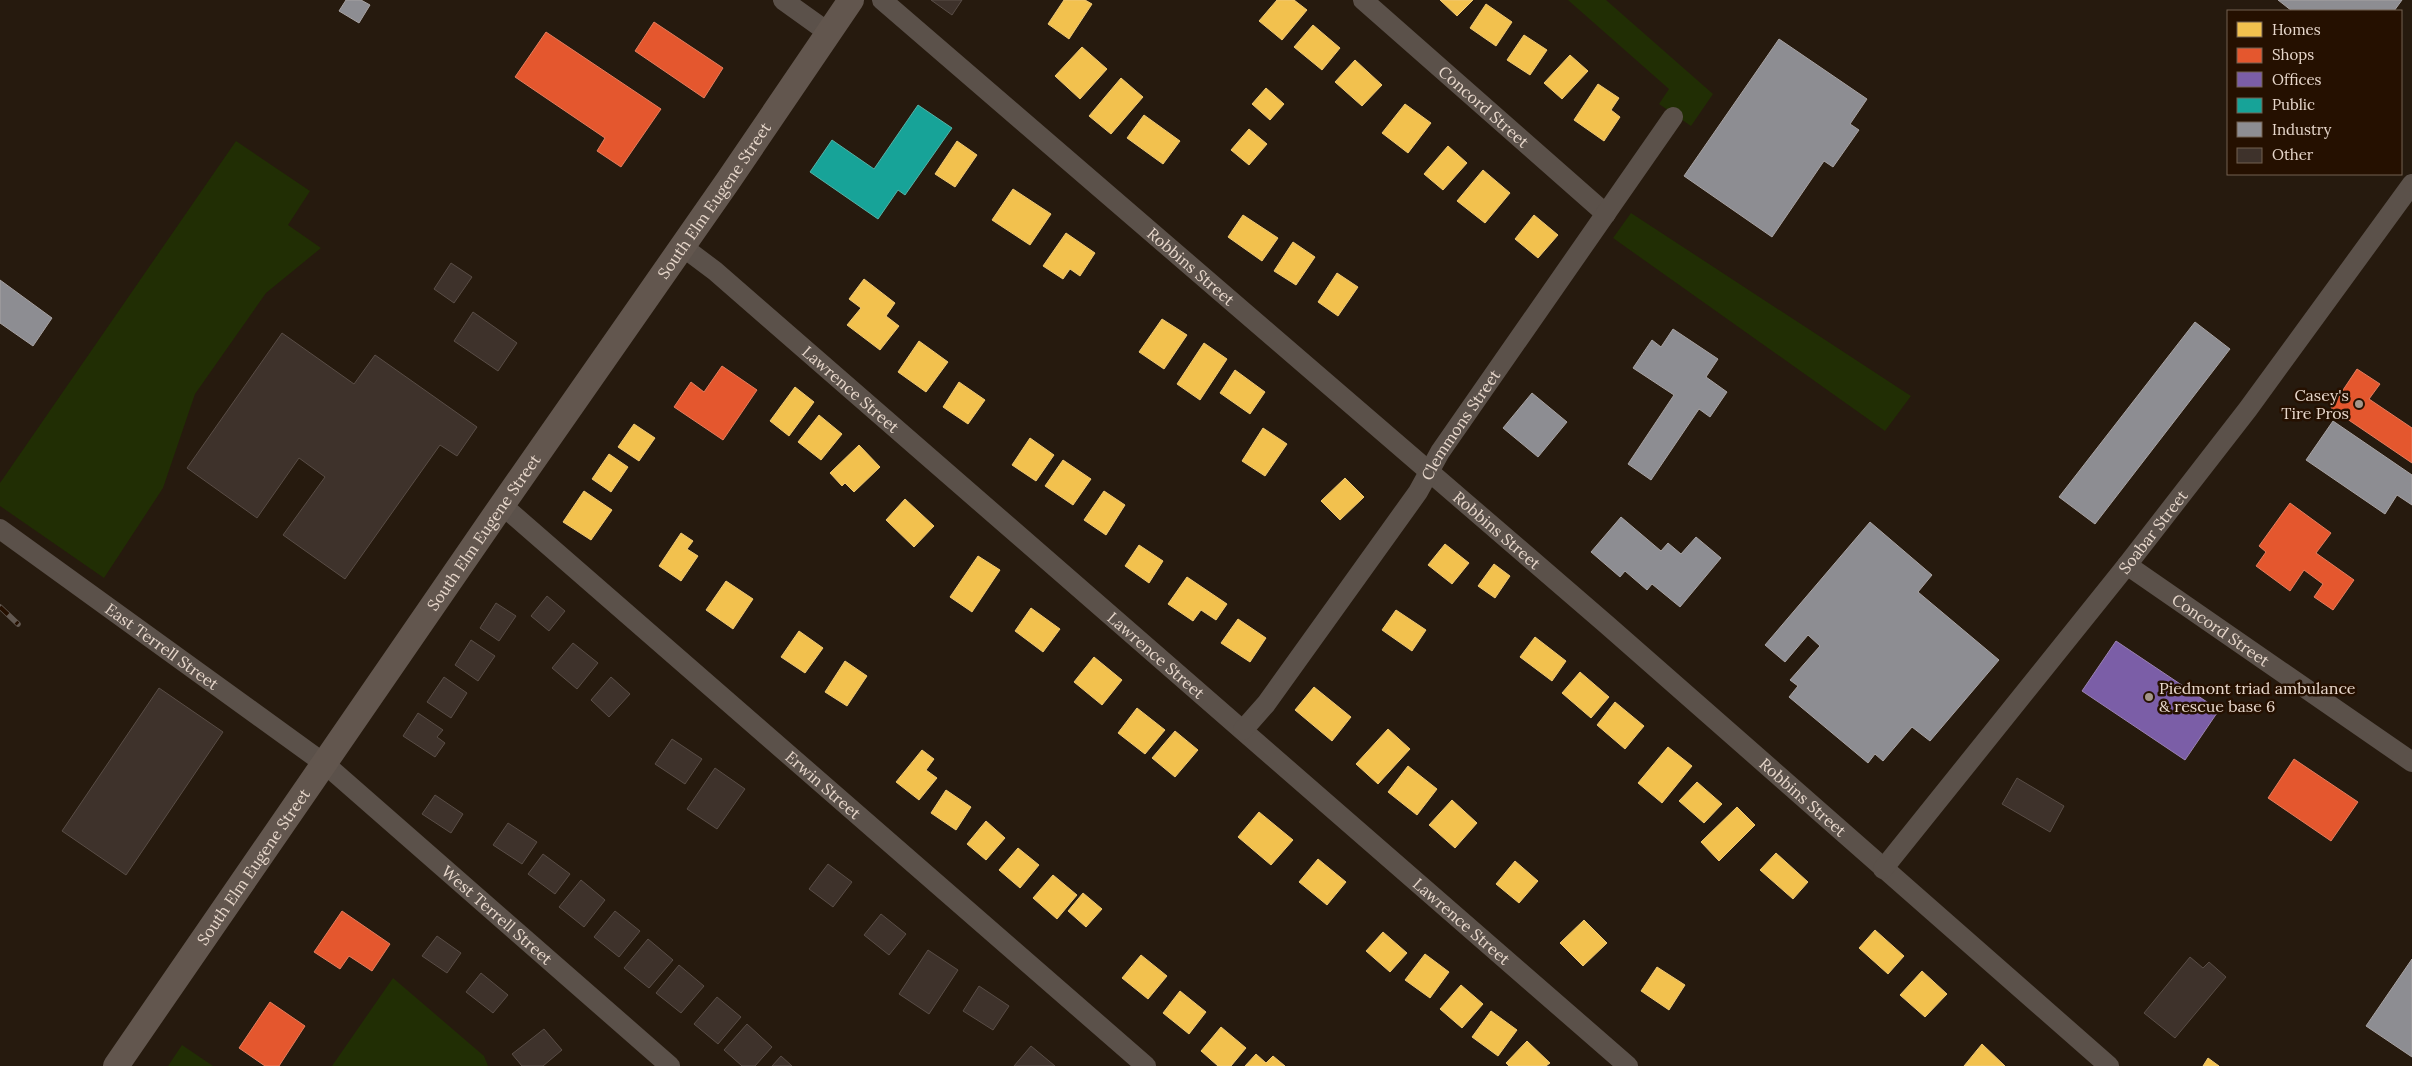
<svg xmlns="http://www.w3.org/2000/svg" width="2412" height="1066" font-family="Lora,serif">
	<rect width="100%" height="100%" fill="#261a0e"/>
	<g fill="#212e04">
		<polygon points="1568,0 1606,0 1713,94 1691,126 1659,104 1669,89"/>
		<polygon points="236,141 310,191 288,225 321,248 266,293 195,394 163,488 104,578 0,506 0,483"/>
		<polygon points="1631,213 1911,396 1885,431 1613,238"/>
		<polygon points="393,978 484,1056 488,1066 332,1066"/>
		<polygon points="182,1045 213,1066 168,1066"/>
	</g>
	<g fill="#f2c14e" stroke="#efc874">
		<polygon points="1064,0 1085,0 1092,4 1069,39 1048,24"/>
		<polygon points="1277,0 1294,0 1307,10 1282,40 1259,21"/>
		<polygon points="1440,0 1473,0 1457,16"/>
		<polygon points="1486,4 1512,22 1496,46 1470,28"/>
		<polygon points="1313,25 1340,48 1322,70 1294,47"/>
		<polygon points="1524,35 1547,50 1530,75 1507,60"/>
		<polygon points="1082,47 1107,69 1080,99 1055,76"/>
		<polygon points="1570,55 1588,71 1562,99 1544,83"/>
		<polygon points="1355,60 1382,85 1362,106 1335,82"/>
		<polygon points="1121,78 1143,97 1111,134 1089,116"/>
		<polygon points="1598,84 1619,98 1611,110 1620,117 1604,141 1574,120"/>
		<polygon points="1266,88 1284,104 1270,120 1252,104"/>
		<polygon points="1405,104 1431,123 1408,153 1382,133"/>
		<polygon points="1144,115 1180,141 1163,164 1127,138"/>
		<polygon points="1249,129 1267,144 1249,165 1231,150"/>
		<polygon points="957,141 977,155 955,187 935,174"/>
		<polygon points="1448,146 1467,163 1443,190 1424,174"/>
		<polygon points="1483,170 1510,193 1485,223 1457,201"/>
		<polygon points="1013,189 1051,214 1030,245 992,220"/>
		<polygon points="1243,215 1278,238 1262,261 1228,237"/>
		<polygon points="1534,215 1558,235 1538,258 1515,239"/>
		<polygon points="1066,233 1095,253 1080,276 1070,269 1063,279 1043,266"/>
		<polygon points="1293,242 1315,257 1296,285 1274,271"/>
		<polygon points="1337,273 1358,287 1338,316 1318,302"/>
		<polygon points="864,279 895,303 886,316 899,326 880,350 847,325 861,308 849,299"/>
		<polygon points="1162,319 1187,335 1164,369 1139,352"/>
		<polygon points="919,341 948,362 926,392 898,372"/>
		<polygon points="1204,343 1227,359 1200,400 1177,384"/>
		<polygon points="1235,370 1265,392 1250,414 1220,393"/>
		<polygon points="959,382 985,400 968,424 943,407"/>
		<polygon points="795,387 814,402 789,436 770,421"/>
		<polygon points="819,415 842,434 821,460 798,442"/>
		<polygon points="634,424 655,438 639,461 618,447"/>
		<polygon points="1263,428 1287,444 1265,476 1242,461"/>
		<polygon points="1030,438 1054,455 1036,481 1012,465"/>
		<polygon points="859,445 880,467 854,492 845,483 842,486 830,473"/>
		<polygon points="609,454 628,467 611,492 592,479"/>
		<polygon points="1063,460 1091,479 1073,505 1045,486"/>
		<polygon points="1345,478 1364,497 1340,520 1321,501"/>
		<polygon points="584,491 612,510 591,540 563,522"/>
		<polygon points="1104,491 1125,505 1106,535 1084,520"/>
		<polygon points="905,499 934,526 914,547 886,520"/>
		<polygon points="681,533 693,541 687,549 698,556 681,581 659,566"/>
		<polygon points="1445,544 1469,563 1452,584 1428,565"/>
		<polygon points="1139,545 1163,561 1149,583 1125,566"/>
		<polygon points="978,556 1000,570 972,612 950,597"/>
		<polygon points="1494,564 1510,576 1495,598 1478,586"/>
		<polygon points="1187,577 1227,604 1216,620 1201,610 1193,621 1168,604"/>
		<polygon points="726,581 753,599 733,629 706,610"/>
		<polygon points="1031,608 1060,629 1043,652 1015,631"/>
		<polygon points="1396,610 1426,630 1412,651 1382,630"/>
		<polygon points="1238,619 1266,638 1250,662 1221,643"/>
		<polygon points="799,631 823,648 805,673 781,657"/>
		<polygon points="1535,637 1566,661 1552,681 1520,657"/>
		<polygon points="1094,657 1122,680 1102,705 1074,682"/>
		<polygon points="845,661 867,676 847,706 825,692"/>
		<polygon points="1580,672 1609,697 1591,718 1562,693"/>
		<polygon points="1314,687 1351,717 1332,741 1295,710"/>
		<polygon points="1615,702 1644,726 1625,749 1597,725"/>
		<polygon points="1137,708 1165,730 1145,754 1118,733"/>
		<polygon points="1388,729 1410,749 1378,784 1356,764"/>
		<polygon points="1175,731 1198,750 1175,777 1152,758"/>
		<polygon points="1668,747 1692,766 1662,803 1638,783"/>
		<polygon points="922,750 934,759 926,770 937,778 919,800 896,782"/>
		<polygon points="1408,766 1437,789 1417,815 1388,792"/>
		<polygon points="1697,782 1722,804 1704,823 1679,801"/>
		<polygon points="946,790 971,807 956,830 931,813"/>
		<polygon points="1452,800 1477,823 1455,848 1429,825"/>
		<polygon points="1737,807 1755,825 1719,861 1701,842"/>
		<polygon points="1259,812 1293,840 1271,865 1238,837"/>
		<polygon points="986,821 1005,838 986,860 967,844"/>
		<polygon points="1018,848 1039,865 1020,888 999,870"/>
		<polygon points="1776,853 1808,882 1793,899 1760,870"/>
		<polygon points="1318,859 1346,882 1327,905 1299,882"/>
		<polygon points="1515,861 1538,881 1519,903 1496,884"/>
		<polygon points="1053,875 1077,895 1057,919 1033,898"/>
		<polygon points="1083,893 1102,909 1086,927 1068,911"/>
		<polygon points="1584,920 1607,943 1583,966 1560,943"/>
		<polygon points="1875,930 1904,956 1888,974 1859,948"/>
		<polygon points="1383,932 1407,953 1390,972 1366,951"/>
		<polygon points="1425,954 1449,972 1430,998 1405,980"/>
		<polygon points="1141,955 1167,976 1148,999 1122,978"/>
		<polygon points="1657,967 1685,985 1669,1010 1641,991"/>
		<polygon points="1922,971 1947,994 1925,1017 1900,995"/>
		<polygon points="1461,985 1483,1004 1462,1028 1440,1009"/>
		<polygon points="1180,991 1206,1012 1189,1034 1163,1013"/>
		<polygon points="1491,1011 1517,1030 1498,1056 1472,1037"/>
		<polygon points="1221,1027 1246,1048 1231,1066 1218,1066 1201,1051"/>
		<polygon points="1527,1041 1550,1063 1546,1066 1509,1066 1506,1063"/>
		<polygon points="1982,1044 2005,1066 1964,1066"/>
		<polygon points="1256,1054 1266,1063 1273,1056 1285,1066 1245,1066"/>
		<polygon points="2208,1058 2219,1066 2203,1066"/>
	</g>
	<g fill="#e4572e" stroke="#e57d5d">
		<polygon points="654,22 723,68 704,98 635,51"/>
		<polygon points="546,32 661,109 621,167 597,151 605,138 515,77"/>
		<polygon points="722,366 757,390 723,440 674,407 691,382 704,392"/>
		<polygon points="2357,369 2380,384 2369,399 2412,428 2412,463 2331,408"/>
		<polygon points="2290,503 2331,533 2316,553 2354,580 2333,610 2314,597 2323,584 2304,570 2290,591 2256,566 2266,552 2259,546"/>
		<polygon points="2294,759 2358,802 2331,841 2268,798"/>
		<polygon points="342,911 390,944 372,971 349,956 340,969 314,952"/>
		<polygon points="270,1002 305,1026 279,1066 265,1066 239,1048"/>
	</g>
	<polygon fill="#7b5ea7" stroke="#9b82b2" points="2116,641 2219,710 2185,760 2082,691"/>
	<polygon fill="#17a398" stroke="#55b3a7" points="918,105 952,128 905,195 898,190 878,219 810,172 832,140 874,169"/>
	<g fill="#8d8d92" stroke="#a8a3a3">
		<polygon points="346,0 361,0 370,5 359,23 339,11"/>
		<polygon points="2278,0 2402,0 2394,11 2292,11"/>
		<polygon points="1779,39 1867,99 1850,124 1859,130 1833,167 1824,161 1772,237 1684,176"/>
		<polygon points="0,280 52,318 33,346 0,323"/>
		<polygon points="2195,322 2230,349 2095,524 2059,497"/>
		<polygon points="1673,329 1718,359 1706,377 1727,392 1710,417 1699,409 1651,480 1628,464 1674,395 1633,368 1652,340 1661,347"/>
		<polygon points="1532,393 1567,422 1538,457 1503,428"/>
		<polygon points="2333,421 2412,475 2412,505 2397,495 2385,514 2306,460"/>
		<polygon points="1621,517 1661,551 1668,543 1681,554 1696,537 1721,558 1680,607 1652,584 1647,590 1625,571 1620,577 1591,552"/>
		<polygon points="1870,522 1932,575 1918,592 1999,660 1930,741 1912,727 1883,761 1875,754 1868,763 1789,697 1798,686 1790,680 1820,646 1808,635 1785,662 1765,645"/>
		<polygon points="2412,959 2412,1057 2366,1026"/>
	</g>
	<g fill="#3e322b" stroke="#594d46">
		<polygon points="931,0 962,0 952,15"/>
		<polygon points="451,263 472,277 454,303 434,289"/>
		<polygon points="473,312 517,343 498,371 454,341"/>
		<polygon points="282,333 354,384 375,355 477,427 457,456 440,445 345,579 283,535 325,477 299,458 257,518 187,468"/>
		<polygon points="547,596 565,611 549,631 531,616"/>
		<polygon points="496,603 516,616 499,641 480,628"/>
		<polygon points="471,640 495,656 478,681 455,665"/>
		<polygon points="573,643 598,663 577,689 552,668"/>
		<polygon points="444,677 467,693 451,718 427,702"/>
		<polygon points="611,677 630,694 609,717 591,700"/>
		<polygon points="159,688 223,732 126,875 62,831"/>
		<polygon points="418,713 443,730 437,737 445,743 435,757 403,736"/>
		<polygon points="672,739 702,759 685,784 655,764"/>
		<polygon points="715,768 745,789 717,829 687,809"/>
		<polygon points="2017,778 2064,806 2050,832 2002,804"/>
		<polygon points="435,795 463,814 451,833 422,814"/>
		<polygon points="508,823 537,842 522,864 493,845"/>
		<polygon points="543,854 570,874 555,894 528,874"/>
		<polygon points="828,864 852,882 833,907 809,889"/>
		<polygon points="581,880 605,900 584,927 559,907"/>
		<polygon points="615,911 640,931 619,957 594,937"/>
		<polygon points="881,914 906,934 889,955 864,935"/>
		<polygon points="437,936 461,953 447,973 422,956"/>
		<polygon points="648,939 673,960 649,988 624,968"/>
		<polygon points="928,950 958,970 929,1014 899,994"/>
		<polygon points="2190,957 2203,968 2209,962 2226,977 2175,1038 2144,1013"/>
		<polygon points="679,965 704,986 681,1013 656,993"/>
		<polygon points="481,973 508,995 493,1013 466,992"/>
		<polygon points="979,986 1009,1006 993,1030 963,1011"/>
		<polygon points="717,997 741,1017 718,1044 694,1024"/>
		<polygon points="747,1024 772,1047 755,1066 742,1066 724,1050"/>
		<polygon points="544,1029 562,1050 543,1066 522,1066 512,1054"/>
		<polygon points="1031,1046 1055,1066 1014,1066"/>
		<polygon points="781,1056 792,1066 772,1066"/>
	</g>
	<g fill="none" stroke-linecap="round" stroke-linejoin="round">
		<g stroke="#5b514a" stroke-width="20">
			<polyline points="783,0 829,33"/>
			<path id="s1" d="M 882,0 L 1606,624 L 2109,1066"/>
			<path id="s2" d="M 1363,0 L 1606,214"/>
			<path id="s3" d="M 683,247 L 715,271 L 1628,1066"/>
			<path id="s4" d="M 502,505 L 1146,1066"/>
			<path id="s5" d="M 0,529 L 325,764 L 670,1066"/>
			<path id="s6" d="M 2127,565 L 2412,762"/>
			<path id="s7" d="M 1243,730 L 1266,704 L 1418,492 L 1440,452 L 1673,117"/>
			<path id="s8" d="M 1883,869 L 2127,565 L 2248,409 L 2412,184"/>
		</g>
		<path stroke="#62564e" stroke-width="26" id="s9" d="M 116,1066 L 502,505 L 728,181 L 851,0"/>
		<defs>
			<polyline id="rail" points="0,607 18,624"/>
		</defs>
		<use href="#rail" stroke="#625850" stroke-width="5.5"/>
		<use href="#rail" stroke="#251000" stroke-width="4" stroke-dasharray="11" stroke-linecap="butt"/>
	</g>
	<g fill="#a39589" stroke="#251000" stroke-width="2">
		<circle cx="2359" cy="404" r="5"/>
		<circle cx="2149" cy="697" r="5"/>
	</g>
	<g text-anchor="middle" stroke-width="5" stroke-linejoin="round" paint-order="stroke">
		<g font-size="16" fill="#e7d7cb" stroke="#251000">
			<text dy="6" stroke="none"><textPath href="#s2" startOffset="161">Concord Street</textPath></text>
			<text dy="6" stroke="none"><textPath href="#s9" startOffset="1052">South Elm Eugene Street</textPath></text>
			<text dy="6" stroke="none"><textPath href="#s1" startOffset="408">Robbins Street</textPath></text>
			<text dy="6" stroke="none"><textPath href="#s3" startOffset="220">Lawrence Street</textPath></text>
			<text dy="6" stroke="none"><textPath href="#s7" startOffset="375">Clemmons Street</textPath></text>
			<text dy="6" stroke="none"><textPath href="#s1" startOffset="812">Robbins Street</textPath></text>
			<text dy="6" stroke="none"><textPath href="#s8" startOffset="432">Soabar Street</textPath></text>
			<text dy="6" stroke="none"><textPath href="#s9" startOffset="648">South Elm Eugene Street</textPath></text>
			<text dy="6" stroke="none"><textPath href="#s6" startOffset="114">Concord Street</textPath></text>
			<text dy="6" stroke="none"><textPath href="#s5" startOffset="200">East Terrell Street</textPath></text>
			<text dy="6" stroke="none"><textPath href="#s3" startOffset="625">Lawrence Street</textPath></text>
			<text dy="6" stroke="none"><textPath href="#s4" startOffset="426">Erwin Street</textPath></text>
			<text dy="6" stroke="none"><textPath href="#s1" startOffset="1218">Robbins Street</textPath></text>
			<text dy="6" stroke="none"><textPath href="#s9" startOffset="242">South Elm Eugene Street</textPath></text>
			<text dy="6" stroke="none"><textPath href="#s5" startOffset="630">West Terrell Street</textPath></text>
			<text dy="6" stroke="none"><textPath href="#s3" startOffset="1030">Lawrence Street</textPath></text>
		</g>
		<g font-size="16" fill="#e7d7cb" stroke="#251000" text-anchor="end">
			<text x="2349" y="401">Casey's<tspan x="2349" dy="18">Tire Pros</tspan></text>
			<text x="2159" y="694" text-anchor="start">Piedmont triad ambulance<tspan x="2159" dy="18">&amp; rescue base 6</tspan></text>
		</g>
	</g>
	<rect x="2227" y="10" width="175" height="165" fill="#251000" stroke="#736051"/>
	<rect x="2237" y="22" width="25" height="15" fill="#f2c14e" stroke="#736051"/>
	<text x="2272" y="35" font-size="15" fill="#e7d7cb">Homes</text>
	<rect x="2237" y="48" width="25" height="15" fill="#e4572e" stroke="#736051"/>
	<text x="2272" y="60" font-size="15" fill="#e7d7cb">Shops</text>
	<rect x="2237" y="72" width="25" height="15" fill="#7b5ea7" stroke="#736051"/>
	<text x="2272" y="85" font-size="15" fill="#e7d7cb">Offices</text>
	<rect x="2237" y="98" width="25" height="15" fill="#17a398" stroke="#736051"/>
	<text x="2272" y="110" font-size="15" fill="#e7d7cb">Public</text>
	<rect x="2237" y="122" width="25" height="15" fill="#8d8d92" stroke="#736051"/>
	<text x="2272" y="135" font-size="15" fill="#e7d7cb">Industry</text>
	<rect x="2237" y="148" width="25" height="15" fill="#3e322b" stroke="#736051"/>
	<text x="2272" y="160" font-size="15" fill="#e7d7cb">Other</text>
</svg>
